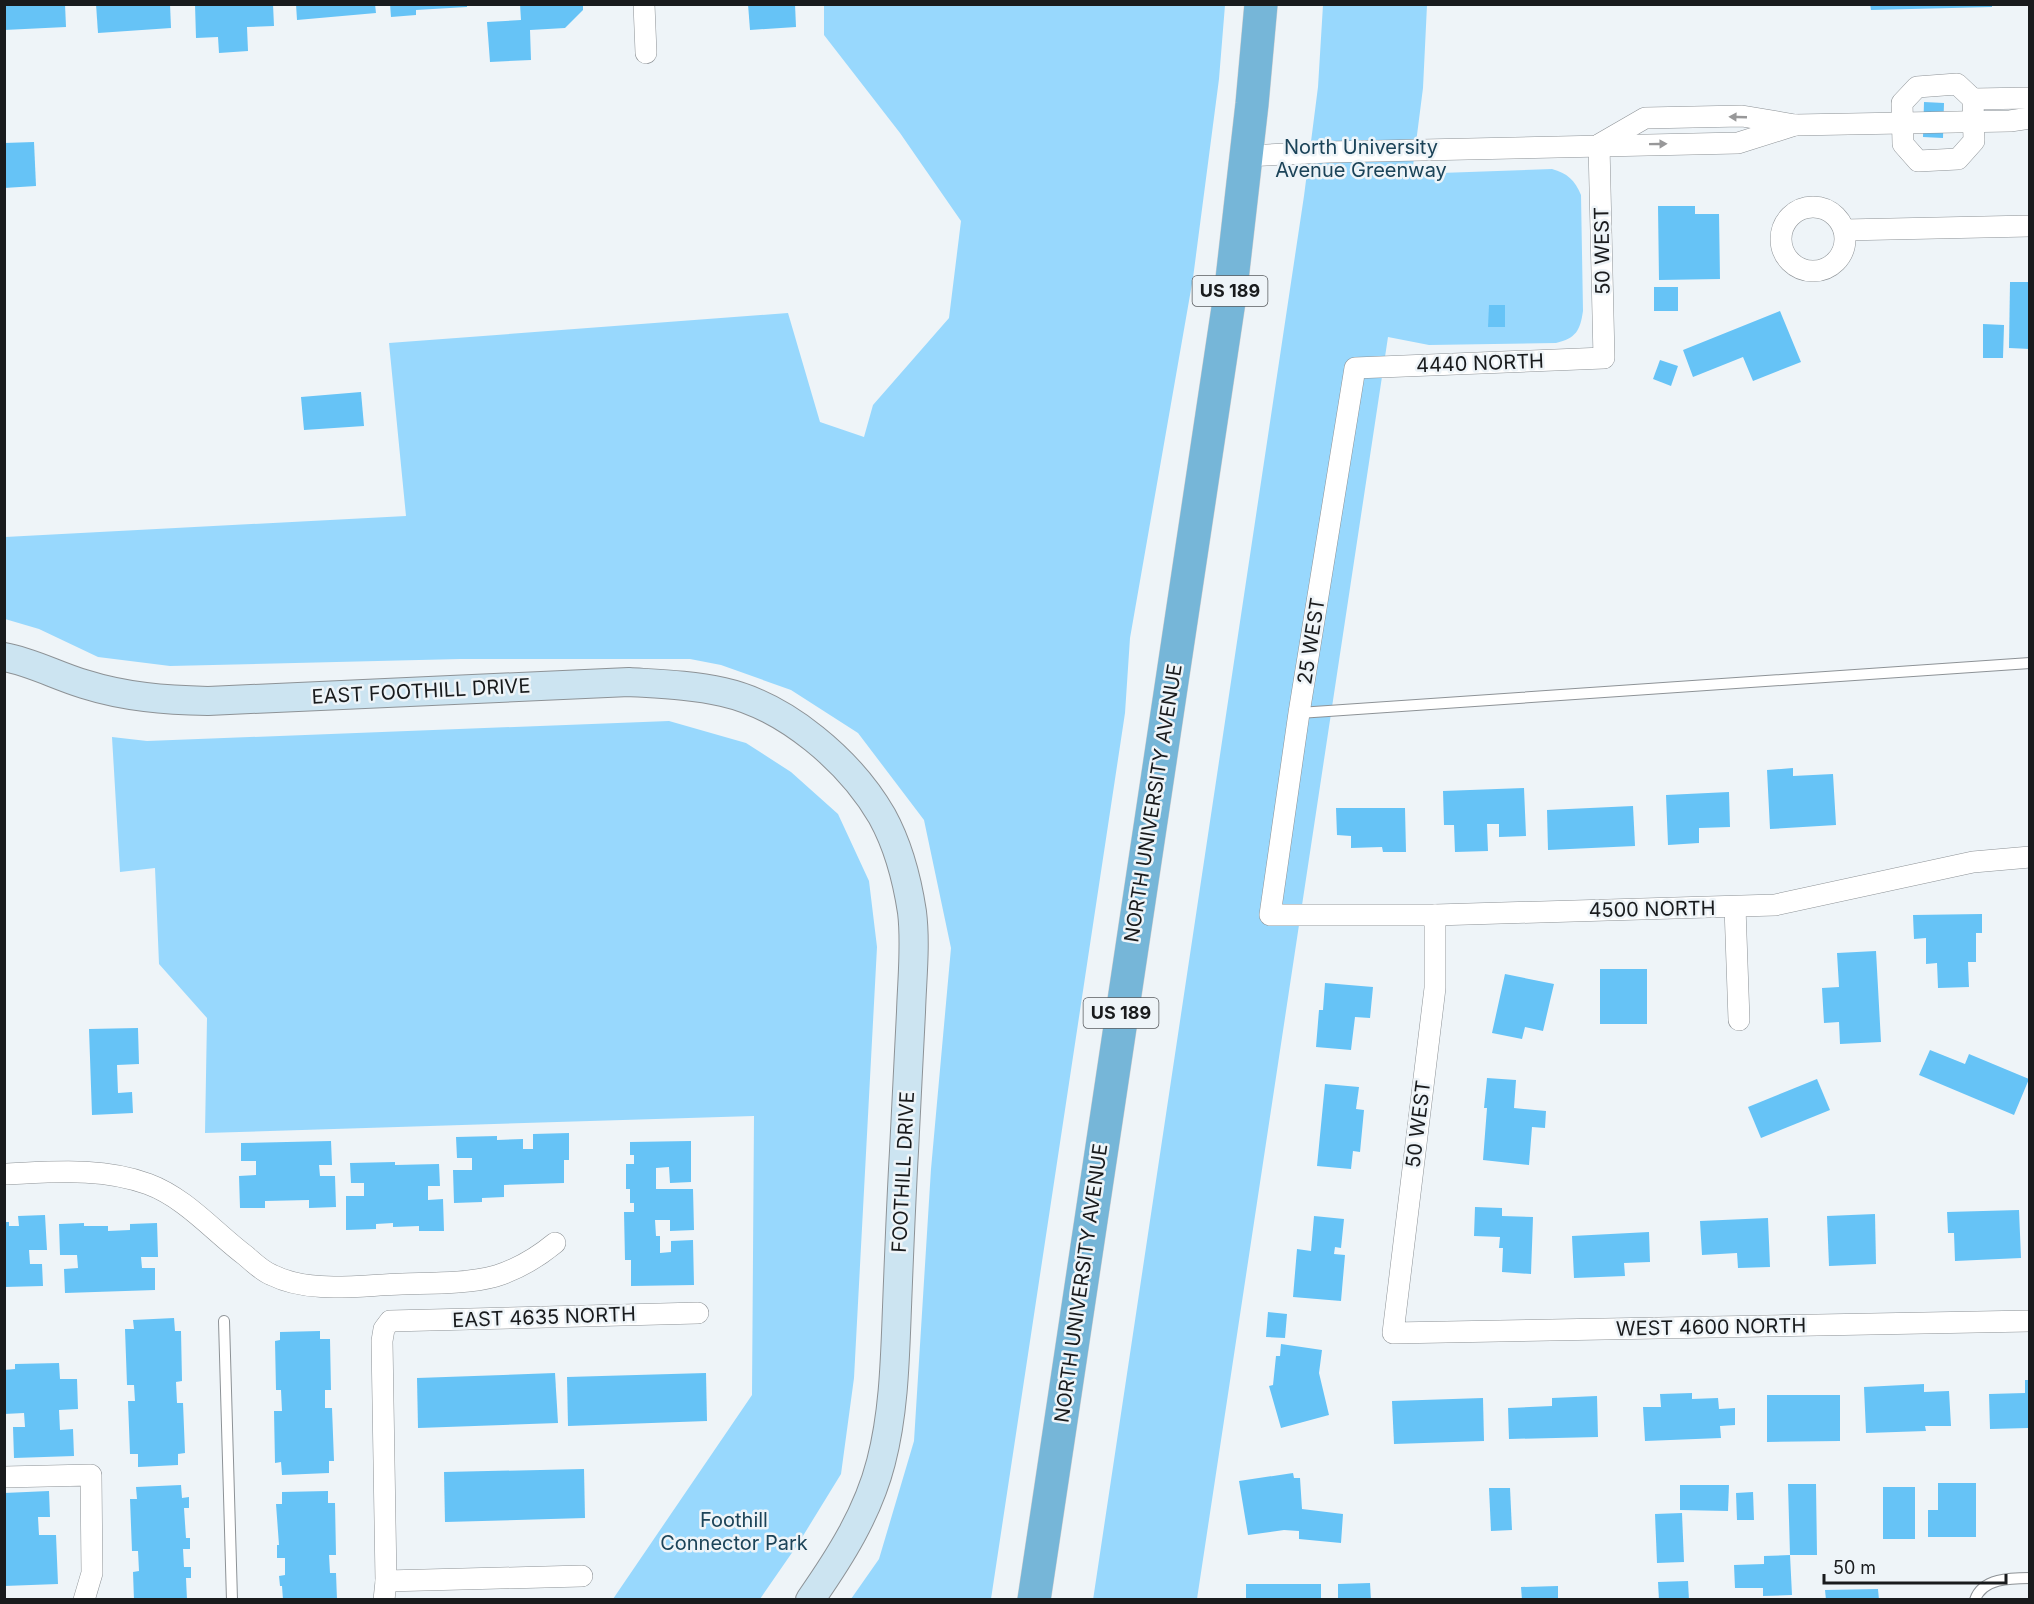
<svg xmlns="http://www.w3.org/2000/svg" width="2034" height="1604" font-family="Inter,sans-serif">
	<rect width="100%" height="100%" fill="#eef4f8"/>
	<g fill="#98d8fd">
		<polygon points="824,5 1225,5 1219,79 1193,278 1130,638 1125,713 991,1599 851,1599 879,1559 914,1441 931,1169 951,948 924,820 858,733 791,690 721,665 690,659 460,659 170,666 98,657 39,629 5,619 5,537 406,516 389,343 788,313 820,422 864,437 873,405 949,318 961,221 900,133 824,35"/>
		<path d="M 1323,5 L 1427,5 L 1423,88 L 1412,174 L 1552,169 C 1567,173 1575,180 1581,195 L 1583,311 C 1580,331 1576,338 1556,343 L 1429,345 L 1388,337 L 1197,1599 L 1093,1600 L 1304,196 L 1318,87 Z"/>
		<polygon points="669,721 746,743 791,772 838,814 869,881 877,947 854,1378 841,1474 798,1544 760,1599 613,1599 752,1395 754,1116 205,1133 207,1018 159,964 155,868 120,872 112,737 147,741"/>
	</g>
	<g fill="#66c3f6">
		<polygon points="4,4 65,4 66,27 4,30"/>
		<polygon points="96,4 170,4 171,28 98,33"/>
		<polygon points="195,4 273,4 274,26 247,27 248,51 219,53 218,37 196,38"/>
		<polygon points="296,4 375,4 376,13 297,20"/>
		<polygon points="390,4 467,4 467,7 416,10 416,15 391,17"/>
		<polygon points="520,4 583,4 583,10 565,28 530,30 531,60 490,62 487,22 521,20"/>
		<polygon points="748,4 795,4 796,27 750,30"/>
		<polygon points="1870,4 1992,4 1992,7 1871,10"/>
		<polygon points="1924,102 1944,103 1943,138 1923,137"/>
		<polygon points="34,142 36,186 4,188 4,143"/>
		<polygon points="1658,206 1695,206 1695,214 1719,214 1720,279 1659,280"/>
		<polygon points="2010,282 2030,282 2030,349 2009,348"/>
		<rect x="1654" y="287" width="24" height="24"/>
		<polygon points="1489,305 1505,305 1505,327 1488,327"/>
		<polygon points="1780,311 1801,362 1753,381 1743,357 1693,377 1683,350"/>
		<polygon points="1983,324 2004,325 2003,358 1983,358"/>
		<polygon points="1660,360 1678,366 1671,386 1653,379"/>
		<polygon points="361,392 364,426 304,430 301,397"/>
		<polygon points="1793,768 1793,776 1833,774 1836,825 1770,829 1767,770"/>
		<polygon points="1524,788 1526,836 1499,837 1499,824 1487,824 1488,851 1455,852 1454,825 1444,825 1443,791"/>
		<polygon points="1729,792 1730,827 1699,828 1699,843 1668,845 1666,795"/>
		<polygon points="1633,806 1635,846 1548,850 1547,810"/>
		<polygon points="1336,808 1405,808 1406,852 1383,852 1382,847 1351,848 1351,836 1337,835"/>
		<polygon points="1982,914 1982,933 1976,933 1976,962 1968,962 1969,987 1938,988 1937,963 1926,964 1926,938 1914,939 1913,915"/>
		<polygon points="1876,951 1881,1042 1840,1044 1839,1022 1824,1023 1822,988 1839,987 1837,953"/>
		<rect x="1600" y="969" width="47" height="55"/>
		<polygon points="1505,974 1554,984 1543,1031 1525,1027 1522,1039 1492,1033"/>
		<polygon points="1325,983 1373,987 1370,1018 1355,1017 1351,1050 1316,1047 1319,1010 1323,1010"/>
		<polygon points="138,1028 139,1064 117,1065 118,1093 132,1092 133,1113 92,1115 89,1029"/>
		<polygon points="1930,1050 1965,1064 1969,1054 2029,1079 2014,1115 1919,1075"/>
		<polygon points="1487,1078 1516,1080 1514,1108 1546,1111 1545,1128 1532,1127 1529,1165 1483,1160 1487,1108 1484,1108"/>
		<polygon points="1817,1079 1830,1110 1761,1138 1748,1107"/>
		<polygon points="1325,1084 1359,1087 1356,1109 1364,1110 1360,1152 1353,1151 1351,1169 1317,1166"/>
		<polygon points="569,1133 569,1160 564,1160 564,1183 504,1185 504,1197 482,1198 482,1202 454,1203 453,1170 472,1170 472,1158 457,1158 456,1137 497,1136 497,1140 523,1139 523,1149 533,1149 533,1134"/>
		<polygon points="331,1141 332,1165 319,1165 320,1176 335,1176 336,1207 309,1208 309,1200 265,1201 265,1208 240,1208 239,1176 256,1175 256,1161 241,1161 241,1143"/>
		<polygon points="691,1141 691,1182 670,1183 669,1167 656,1168 656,1189 693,1189 694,1230 670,1231 670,1220 655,1220 656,1236 660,1236 660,1253 671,1252 671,1241 693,1240 694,1285 631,1286 631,1260 625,1260 624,1212 634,1212 634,1203 630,1203 630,1189 626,1189 626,1164 634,1164 634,1155 630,1155 630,1142"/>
		<polygon points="395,1162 395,1165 439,1164 440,1186 428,1186 428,1200 443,1199 444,1231 419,1231 419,1226 393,1227 393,1223 376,1224 376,1229 346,1230 346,1196 364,1196 364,1183 351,1183 350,1163"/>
		<polygon points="1475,1207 1502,1208 1502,1216 1533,1217 1531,1274 1502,1272 1503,1248 1499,1248 1500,1237 1474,1236"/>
		<polygon points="2019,1210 2021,1258 1955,1261 1954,1233 1948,1233 1947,1212"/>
		<polygon points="1875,1214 1876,1264 1829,1266 1827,1216"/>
		<polygon points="45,1215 47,1250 29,1250 30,1264 42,1264 43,1286 4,1287 4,1222 9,1222 9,1226 19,1226 18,1216"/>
		<polygon points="1314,1216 1344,1219 1341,1248 1335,1247 1334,1254 1345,1255 1341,1301 1293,1297 1297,1249 1311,1251"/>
		<polygon points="1768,1218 1770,1267 1738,1268 1737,1253 1702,1255 1700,1221"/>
		<polygon points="84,1223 84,1226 108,1226 108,1231 130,1230 130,1224 157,1223 158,1257 141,1257 142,1268 155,1268 155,1290 65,1293 64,1269 78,1268 77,1255 60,1255 59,1224"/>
		<polygon points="1649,1232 1650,1262 1624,1263 1625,1276 1574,1278 1572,1236"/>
		<polygon points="1268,1312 1287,1314 1285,1338 1266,1337"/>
		<polygon points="174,1318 175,1331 181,1331 182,1381 176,1382 177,1403 183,1403 185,1453 178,1454 178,1465 138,1467 138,1454 130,1454 128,1401 135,1401 134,1385 127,1385 125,1329 134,1329 133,1320"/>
		<polygon points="320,1331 320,1339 330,1339 331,1390 325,1390 325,1408 332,1408 334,1461 329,1461 329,1473 282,1475 281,1462 275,1463 274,1411 282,1411 281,1390 276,1390 275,1341 280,1340 280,1332"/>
		<polygon points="1281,1344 1322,1350 1319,1373 1329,1415 1281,1428 1269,1386 1273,1385 1276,1356 1280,1356"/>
		<polygon points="59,1363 60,1379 77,1379 78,1409 59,1410 60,1430 73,1429 74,1456 14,1458 13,1427 25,1427 24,1413 4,1414 4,1370 15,1369 15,1364"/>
		<polygon points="555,1373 558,1423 418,1428 417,1378"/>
		<polygon points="706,1373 707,1421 568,1426 567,1377"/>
		<polygon points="2025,1380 2030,1380 2028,1428 1990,1429 1989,1394 2025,1393"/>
		<polygon points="1924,1384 1924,1392 1949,1391 1951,1426 1925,1426 1926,1431 1866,1433 1864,1387"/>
		<polygon points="1692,1393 1692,1399 1718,1398 1719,1409 1735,1408 1735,1425 1720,1426 1721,1438 1645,1441 1643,1407 1661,1407 1660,1394"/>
		<polygon points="1767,1395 1840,1395 1840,1441 1767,1442"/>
		<polygon points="1597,1396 1598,1437 1509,1439 1508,1408 1552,1406 1552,1398"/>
		<polygon points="1483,1398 1484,1441 1394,1444 1392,1401"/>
		<polygon points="584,1469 585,1518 445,1522 444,1472"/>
		<polygon points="1293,1473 1294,1478 1300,1478 1302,1509 1343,1514 1341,1543 1299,1539 1299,1531 1284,1530 1248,1535 1239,1481"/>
		<polygon points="1938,1483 1976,1483 1976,1537 1928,1537 1928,1510 1938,1510"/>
		<polygon points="1788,1484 1816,1484 1817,1555 1790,1555 1792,1595 1763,1596 1763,1588 1735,1588 1734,1565 1764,1564 1764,1556 1790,1555"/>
		<polygon points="181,1485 182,1498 189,1497 189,1508 184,1508 186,1538 190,1538 190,1549 183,1549 184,1567 191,1567 191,1578 186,1578 187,1600 134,1600 133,1572 139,1571 138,1551 132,1551 130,1499 137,1499 136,1487"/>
		<polygon points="1680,1485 1729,1485 1728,1511 1680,1510"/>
		<rect x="1883" y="1487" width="32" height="52"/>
		<polygon points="1489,1488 1510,1488 1512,1530 1491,1531"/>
		<polygon points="49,1491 50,1517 38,1517 39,1535 56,1535 58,1584 4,1586 4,1493"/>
		<polygon points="328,1491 328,1503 335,1503 336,1555 329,1555 330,1573 336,1573 337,1600 283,1600 282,1586 280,1586 279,1576 285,1575 285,1558 277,1558 277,1545 279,1545 276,1504 282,1504 282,1492"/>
		<polygon points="1753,1492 1754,1520 1737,1520 1736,1493"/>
		<polygon points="1682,1513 1684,1562 1657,1563 1655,1514"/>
		<polygon points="1688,1581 1689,1600 1659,1600 1658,1582"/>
		<polygon points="1370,1583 1371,1600 1338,1600 1338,1584"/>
		<rect x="1246" y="1584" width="75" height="16"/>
		<polygon points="1558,1586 1558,1600 1522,1600 1521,1587"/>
		<polygon points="1878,1589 1879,1600 1826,1600 1825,1590"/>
	</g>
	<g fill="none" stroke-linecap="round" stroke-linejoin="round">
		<defs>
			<g id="service">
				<polyline points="1299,713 2030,663"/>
				<polyline points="224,1321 232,1600"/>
				<path d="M 1975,1600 C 1982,1578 2011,1578 2030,1578"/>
			</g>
			<g id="minor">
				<polyline points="644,4 646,53"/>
				<polygon points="1957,84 1973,99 1974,141 1958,159 1918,161 1903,144 1902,103 1917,87"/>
				<polyline points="1973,99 2030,98"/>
				<polyline points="1600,144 1645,118 1742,116 1795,125 2010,121 2030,118"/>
				<polyline points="1599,145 1604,358 1355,368 1299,713 1270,915 1435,915 1775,905 1973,862 2030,857"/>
				<polyline points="1246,156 1329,152 1738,143 1795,125"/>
				<circle cx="1813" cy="239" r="32"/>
				<polyline points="1844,230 2030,226"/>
				<polyline points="1735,907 1739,1020"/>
				<polyline points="1435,915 1435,988 1393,1333 2030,1321"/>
				<path d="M 4,1174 C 53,1172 102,1167 148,1184 C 186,1198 214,1232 246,1256 C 254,1263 262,1271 272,1275 C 310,1294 360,1285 402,1284 C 433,1283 466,1284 496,1276 C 518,1269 538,1257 555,1243"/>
				<polyline points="4,1477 91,1475 92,1573 84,1600"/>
				<polyline points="386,1581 582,1576"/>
				<polyline points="384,1600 386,1581 382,1341 384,1329 390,1321 698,1313"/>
			</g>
			<path id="secondary" d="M 4,657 C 32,662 57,676 84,684 C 125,697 165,700 208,701 L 629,682 C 660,684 692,685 723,692 C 786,706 850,761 882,816 C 898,845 907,879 912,912 C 916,944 912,979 911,1012 C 909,1058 906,1105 904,1151 C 901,1203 899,1255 897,1307 C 895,1359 894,1412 881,1462 C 868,1513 840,1557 810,1600"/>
			<polyline id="trunk" points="1034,1600 1231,288 1252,104 1261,4"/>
		</defs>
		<use href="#service" stroke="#8d9296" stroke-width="12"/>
		<use href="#minor" stroke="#8d9296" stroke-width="22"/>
		<use href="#secondary" stroke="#8d9296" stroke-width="30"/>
		<use href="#trunk" stroke="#d1d1d2" stroke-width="34"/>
		<use href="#service" stroke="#fff" stroke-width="10"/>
		<use href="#minor" stroke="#fff" stroke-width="21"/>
		<use href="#secondary" stroke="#cce4f1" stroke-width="28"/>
		<use href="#trunk" stroke="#76b6d8" stroke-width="33"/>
	</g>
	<defs><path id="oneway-solid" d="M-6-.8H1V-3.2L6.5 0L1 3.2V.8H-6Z" transform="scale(1.5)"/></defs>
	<g fill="#989899">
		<use href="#oneway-solid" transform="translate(1738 117) rotate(-178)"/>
		<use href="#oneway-solid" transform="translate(1658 144) rotate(-1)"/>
	</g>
	<g text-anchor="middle" stroke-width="5" stroke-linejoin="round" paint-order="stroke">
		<g fill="#eef4f8" stroke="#595c5f" stroke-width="1.5">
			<rect x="1192.5" y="276" width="75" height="30" rx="4.5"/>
			<rect x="1083.5" y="998" width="75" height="30" rx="4.5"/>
		</g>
		<g font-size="18" font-weight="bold" fill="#191b1d">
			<text x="1230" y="297">US 189</text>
			<text x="1121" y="1019">US 189</text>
		</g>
		<g font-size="20" fill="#1b4358" stroke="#eef4f8">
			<text x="1361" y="154">North University<tspan x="1361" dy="23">Avenue Greenway</tspan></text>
			<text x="734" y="1527">Foothill<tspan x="734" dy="23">Connector Park</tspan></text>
		</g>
		<g font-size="20" fill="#191b1d" stroke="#eef4f8">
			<text transform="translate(1602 251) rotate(-91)" y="7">50 WEST</text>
			<text transform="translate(1480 363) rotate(-2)" y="7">4440 NORTH</text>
			<text transform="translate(1311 641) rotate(-81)" y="7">25 WEST</text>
			<text transform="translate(421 691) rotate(-3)" y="7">EAST FOOTHILL DRIVE</text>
			<text transform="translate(1153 803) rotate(-81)" y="7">NORTH UNIVERSITY AVENUE</text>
			<text transform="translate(1652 909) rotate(-1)" y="7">4500 NORTH</text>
			<text transform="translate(1418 1124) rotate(-83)" y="7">50 WEST</text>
			<text transform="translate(903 1172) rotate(-87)" y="7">FOOTHILL DRIVE</text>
			<text transform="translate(1081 1283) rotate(-82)" y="7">NORTH UNIVERSITY AVENUE</text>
			<text transform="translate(544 1317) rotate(-2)" y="7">EAST 4635 NORTH</text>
			<text transform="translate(1711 1327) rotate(-1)" y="7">WEST 4600 NORTH</text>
		</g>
	</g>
	<rect width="2034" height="1604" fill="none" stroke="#191b1d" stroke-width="12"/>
	<path d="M1824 1574v9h182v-9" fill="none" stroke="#191b1d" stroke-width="3"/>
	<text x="1833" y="1574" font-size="18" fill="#191b1d" stroke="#eef4f8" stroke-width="4.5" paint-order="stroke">50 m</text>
</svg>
